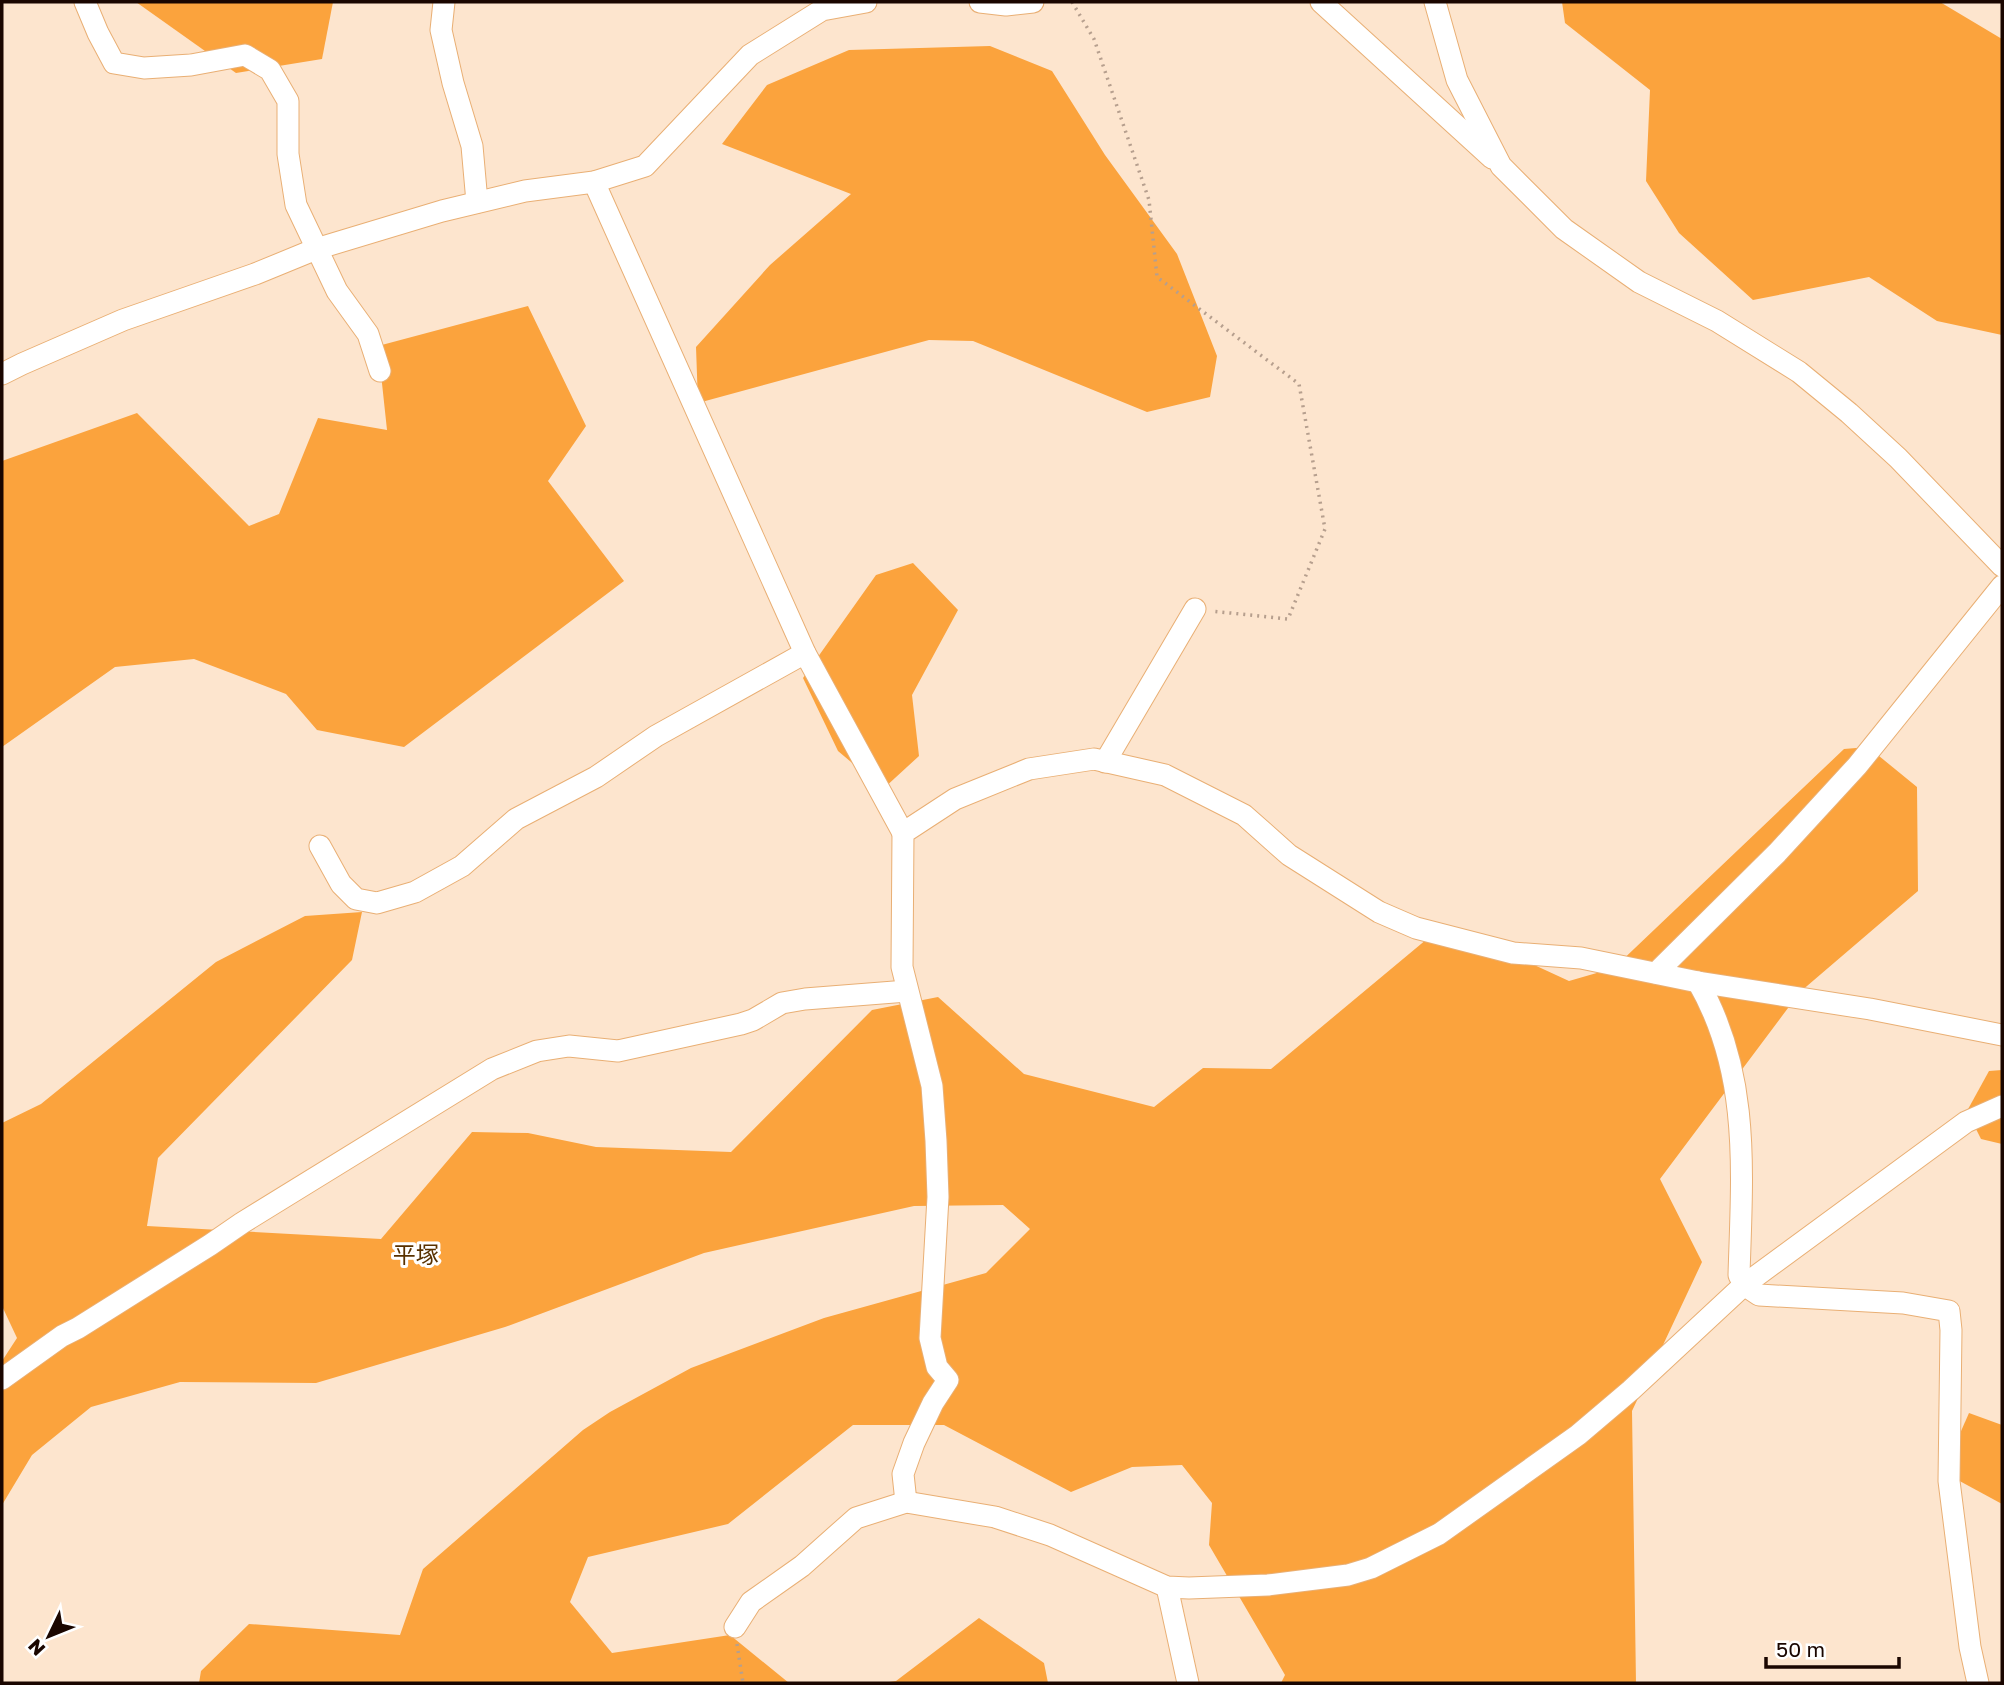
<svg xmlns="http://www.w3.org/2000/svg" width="2004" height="1685" font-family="'Golos Text','Noto Sans JP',sans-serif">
	<rect width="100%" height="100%" fill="#fde5ce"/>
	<g fill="#fba33d">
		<polygon points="136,2 333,2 322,59 236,73"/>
		<polygon points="1562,2 1940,2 2002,39 2002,335 1937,321 1869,277 1753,300 1679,233 1646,181 1650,90 1565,23"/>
		<polygon points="990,46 1052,71 1105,155 1177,254 1217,356 1210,397 1147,412 973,341 929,340 698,403 696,347 770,265 851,194 722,144 767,85 849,50"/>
		<polygon points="528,306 586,426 548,481 624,581 404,747 317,730 286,694 194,659 115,667 2,747 2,461 137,413 249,526 279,514 318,418 387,430 378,346"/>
		<polygon points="913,563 958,610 912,695 919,756 883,789 838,751 803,678 876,575"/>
		<polygon points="1868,747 1917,787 1918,891 1800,992 1660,1179 1702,1262 1632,1411 1636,1683 1281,1683 1285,1675 1209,1545 1212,1503 1182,1465 1132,1467 1071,1492 944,1425 853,1425 728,1524 588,1557 570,1602 612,1653 730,1635 789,1683 199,1683 201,1671 249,1624 400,1635 423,1569 583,1430 610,1412 691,1368 824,1318 986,1273 1030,1229 1003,1205 914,1206 704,1253 505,1327 316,1383 180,1382 91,1407 32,1455 2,1505 2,1361 17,1338 2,1306 2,1123 41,1104 216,962 305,916 362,912 352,960 158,1158 147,1226 381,1239 472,1132 528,1133 596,1147 731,1152 872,1010 938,997 1024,1074 1154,1107 1203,1068 1271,1069 1445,924 1569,981 1614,968 1844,749"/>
		<polygon points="2002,1070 2002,1144 1981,1139 1967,1111 1989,1071"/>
		<polygon points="1969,1413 2002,1425 2002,1504 1943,1472"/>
		<polygon points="979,1618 1044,1663 1048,1683 882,1683 896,1681"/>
	</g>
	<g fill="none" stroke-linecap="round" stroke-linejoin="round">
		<defs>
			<g id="minor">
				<polyline points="85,2 98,33 114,63 144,68 191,65 245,55 270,70 288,101 288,154 296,205 337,291 368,334 380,371"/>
				<polyline points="444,2 441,30 453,83 472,146 477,202"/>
				<polyline points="980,2 1006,5 1033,2"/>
				<polyline points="1321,2 1492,158"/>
				<polyline points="1435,2 1457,80 1501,166 1564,229 1639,282 1717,321 1799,372 1849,413 1898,458 2002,566"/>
				<polyline points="594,182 805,653 903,833"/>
				<polyline points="2,374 22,364 123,320 255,274 316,249 442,211 525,191 594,182 645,166 750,55 822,10 866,2"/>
				<polyline points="1105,762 1195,609"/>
				<polyline points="320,846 341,884 356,899 377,903 415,892 462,866 516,819 596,777 656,736 805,653"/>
				<polyline points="1656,973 1777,853 1857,766 2002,586"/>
				<path d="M 1698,982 C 1751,1074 1742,1173 1739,1275 L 1744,1285 L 1759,1295 L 1903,1303 L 1949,1311 L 1951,1330 L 1949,1481 L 1970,1647 L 1978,1683"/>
				<polyline points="2,1379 62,1336 78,1328 210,1245 242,1223 492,1069 537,1051 569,1046 618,1051 741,1024 753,1020 782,1003 805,999 907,991"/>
				<polyline points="906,1502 903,1474 914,1443 933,1403 948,1380 937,1367 930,1338 938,1197 936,1141 932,1086 902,967 903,833 955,799 1029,769 1094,759 1165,775 1244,815 1289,855 1379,912 1416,928 1513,953 1581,958 1698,982 1870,1009 2002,1035"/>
				<polyline points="1167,1587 1188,1683"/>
				<polyline points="735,1627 751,1602 802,1566 856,1518 906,1502 995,1517 1050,1535 1167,1587 1189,1588 1268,1585 1348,1575 1371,1568 1439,1534 1578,1435 1631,1390 1744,1285 1966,1122 2002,1106"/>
			</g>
		</defs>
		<use href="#minor" stroke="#e9af74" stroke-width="23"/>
		<g stroke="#b69f8e" stroke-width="3.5" stroke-dasharray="2 5" stroke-linecap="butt">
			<polyline points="1072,2 1094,39 1149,200 1157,277 1299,384 1325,529 1288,619 1211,611"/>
			<polyline points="737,1644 743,1683"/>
		</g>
		<use href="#minor" stroke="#fff" stroke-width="21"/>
	</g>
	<g text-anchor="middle" stroke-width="6" stroke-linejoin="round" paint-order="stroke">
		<g font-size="23" fill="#583100" stroke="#fff">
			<text x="416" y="1263">平塚</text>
		</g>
	</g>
	<rect width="2004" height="1685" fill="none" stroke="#1a0600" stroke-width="7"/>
	<g transform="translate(49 1636) rotate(227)" stroke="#ffffff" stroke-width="5" paint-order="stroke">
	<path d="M0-5L12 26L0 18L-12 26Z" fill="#1a0600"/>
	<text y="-10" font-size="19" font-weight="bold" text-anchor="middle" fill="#1a0600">N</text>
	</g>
	<path d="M1766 1657v10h133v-10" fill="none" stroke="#1a0600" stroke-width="3.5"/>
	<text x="1776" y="1657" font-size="21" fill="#1a0600" stroke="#ffffff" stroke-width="5" paint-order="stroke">50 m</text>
</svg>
